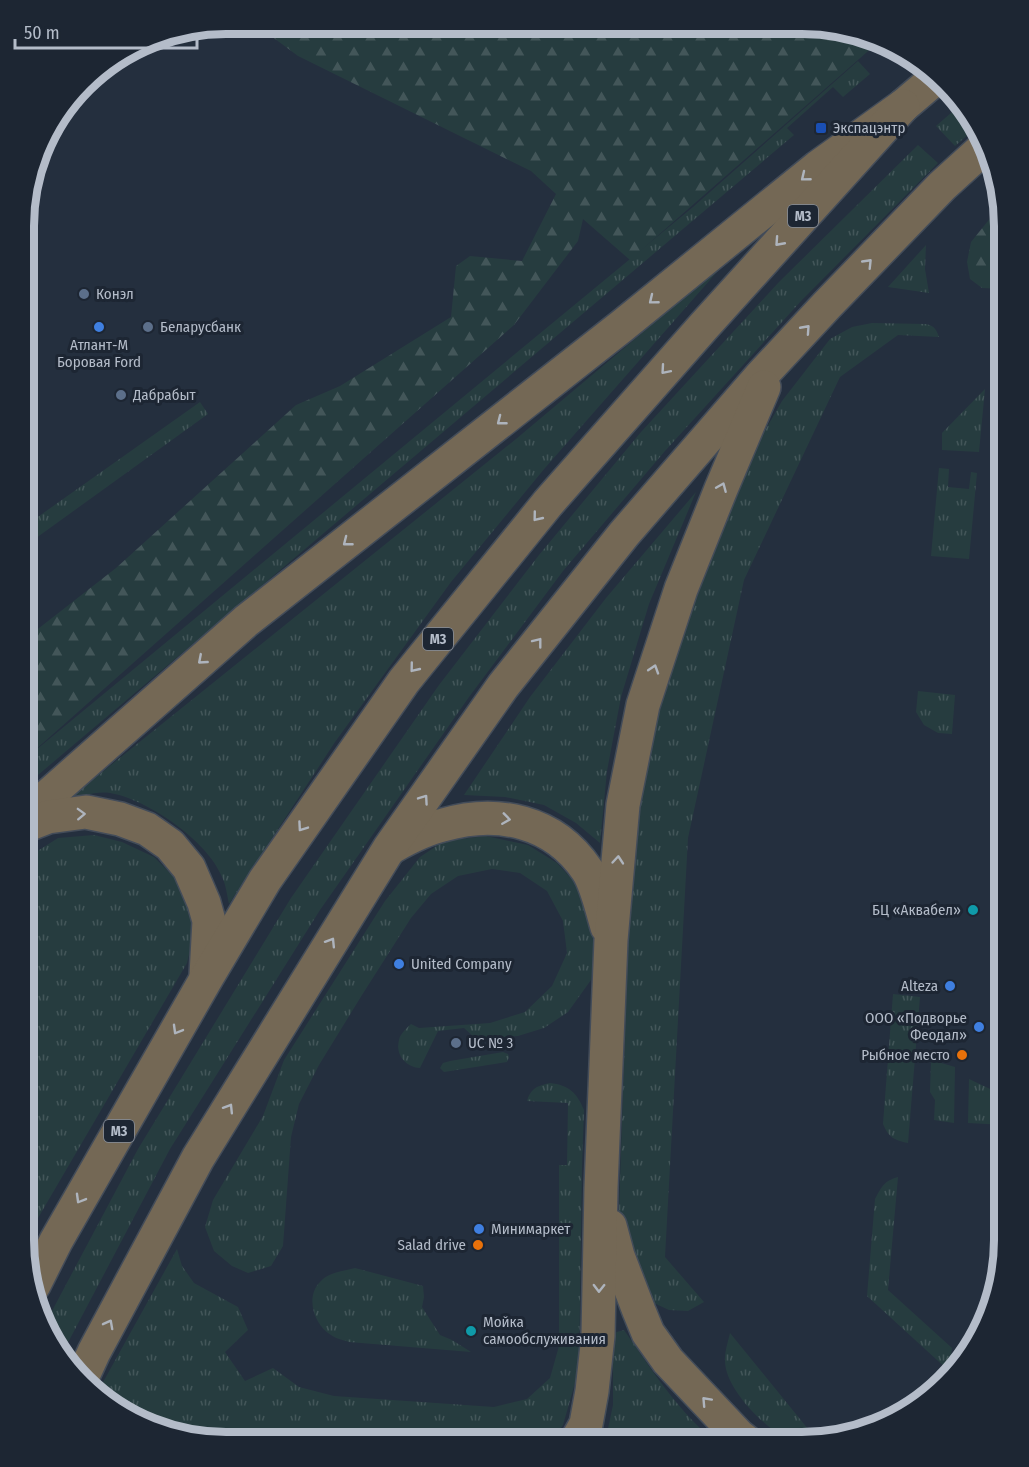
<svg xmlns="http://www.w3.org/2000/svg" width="1029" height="1467" font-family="'Fira Sans Condensed',sans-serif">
	<defs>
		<pattern id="grass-tufts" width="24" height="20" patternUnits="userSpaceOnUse" patternTransform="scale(1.5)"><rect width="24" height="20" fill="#263c3f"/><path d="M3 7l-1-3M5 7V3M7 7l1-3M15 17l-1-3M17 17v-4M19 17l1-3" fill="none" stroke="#435659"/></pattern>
		<pattern id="forest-firs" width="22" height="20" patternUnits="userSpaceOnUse" patternTransform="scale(1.5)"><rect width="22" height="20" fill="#263c3f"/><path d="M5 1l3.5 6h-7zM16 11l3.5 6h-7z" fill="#435659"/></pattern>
	</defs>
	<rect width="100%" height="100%" fill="#242f3e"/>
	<g fill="url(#grass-tufts)">
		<polygon points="858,61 870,74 843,97 833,87 787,128 794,135 25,786 25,759 693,207"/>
		<polygon points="959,106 976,128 955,146 936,126"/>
		<polygon points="918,145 938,163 802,300 665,451 563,571 469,697 320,910 170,1149 63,1352 45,1330 44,1326 138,1149 291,898 439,685 539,555 641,432 779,282"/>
		<polygon points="926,245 925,269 929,293 888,287"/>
		<path d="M 724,264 L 545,468 L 451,582 L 335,742 L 229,904 C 227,895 226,885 222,877 C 208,841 147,799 110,793 C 95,791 79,797 65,802 L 516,439 Z"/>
		<path d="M 872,323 L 925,324 C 933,325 936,328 939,337 L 898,335 L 840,377 L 744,580 L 688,838 L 665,1257 L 704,1302 L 688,1311 L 669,1310 L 656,1304 L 648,1297 L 627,1250 L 619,1210 L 631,858 L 657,694 L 743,469 L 782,401 L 830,339 L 852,327 Z"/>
		<polygon points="985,389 979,452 942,450 942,433"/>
		<polygon points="200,402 208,414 25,546 25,526"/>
		<polygon points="939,468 949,469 948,487 969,489 971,472 977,473 969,559 931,556"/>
		<polygon points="696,492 649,604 621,697 607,771 600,843 576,823 544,805 505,797 464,795 530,697 606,598"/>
		<polygon points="918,691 955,695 952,734 938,733 924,725 916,712"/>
		<polygon points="94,835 122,842 154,857 175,878 190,904 193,938 187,963 24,1242 25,859 58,838"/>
		<path d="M 486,836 L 528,845 L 557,863 L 582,890 L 595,925 L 595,950 L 591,980 L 568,1012 L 544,1028 L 518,1036 L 476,1039 L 464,1028 L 438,1031 L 420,1068 C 406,1067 395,1055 399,1040 C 400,1034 407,1028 411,1024 L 419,1028 L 490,1023 L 525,1012 L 552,986 L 567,953 L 563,921 L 547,891 L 520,873 L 492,869 L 458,876 L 431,894 L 411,918 L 362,995 L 319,1065 L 299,1104 L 291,1137 L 283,1246 L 271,1266 L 248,1273 L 232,1266 L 214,1251 L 205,1227 L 213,1200 L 263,1116 L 284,1060 L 385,901 L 420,857 L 444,841 Z"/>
		<path d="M 893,994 L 920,997 L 908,1143 C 894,1140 889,1138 883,1124 Z"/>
		<polygon points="503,1052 508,1054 509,1057 507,1062 444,1072 440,1068 443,1063 450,1061"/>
		<polygon points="931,1060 955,1067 954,1123 934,1120 935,1100 930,1092"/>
		<polygon points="969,1079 1005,1096 1005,1125 968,1123"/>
		<path d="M 550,1083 C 569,1085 577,1093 584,1110 L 582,1167 L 579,1369 L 563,1425 L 551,1442 L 200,1441 L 104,1401 L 97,1393 L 177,1249 L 182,1266 L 194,1283 L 238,1307 L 248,1330 L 225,1352 L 245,1381 L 273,1368 L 299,1387 L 334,1396 L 494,1407 L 527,1399 L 550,1378 L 559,1346 L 559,1165 L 567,1165 L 568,1103 L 527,1101 C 531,1088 537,1086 550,1083 Z"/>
		<path d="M 898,1177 L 888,1290 L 952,1348 L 949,1371 L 867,1296 L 875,1199 C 882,1186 884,1181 898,1177 Z"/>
		<path d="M 355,1268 L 423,1286 L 424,1297 L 422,1307 L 440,1335 L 452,1340 L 471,1352 L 349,1342 C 344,1340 336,1339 331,1335 C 314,1325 305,1297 320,1282 C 328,1272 344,1271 355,1268 Z"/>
		<path d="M 624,1330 C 652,1370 679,1413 717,1443 L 604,1442 L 606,1438 L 613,1405 L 613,1333 Z"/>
		<path d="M 730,1333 L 817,1440 C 810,1441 801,1445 794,1443 C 790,1442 785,1438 782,1436 C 761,1423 732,1394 726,1369 C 723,1356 727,1346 730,1333 Z"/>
	</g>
	<g fill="url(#forest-firs)">
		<polygon points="265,24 829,26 875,45 630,260 583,219 578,241 514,325 25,759 25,639 116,568 296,405 340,386 451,317 456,266 470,256 522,261 556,194 531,171 298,56 263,30"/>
		<polygon points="1000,206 1005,226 1005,289 982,288 970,279 967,262 971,242"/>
	</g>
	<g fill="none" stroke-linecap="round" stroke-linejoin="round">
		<defs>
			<g id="highway">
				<polyline points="25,816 246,621 622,326 818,167 903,106 936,78"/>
				<polyline points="25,826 48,817 86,812 120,819 147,829 170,845 189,868 204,903 209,921 206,975"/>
				<path d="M 392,847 C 408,838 425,829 443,825 C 498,809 554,821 587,870 C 596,883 602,910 607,927"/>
				<polyline points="610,1226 618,1256 639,1311 648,1333 668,1361 739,1436 748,1443"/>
				<polyline points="34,1285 56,1241 206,979 265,880 404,681 548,503 704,326 903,106"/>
				<polyline points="83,1376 94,1352 198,1158 390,847 503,686 624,534 760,377 827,305 942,186 986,146"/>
				<polyline points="576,1442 586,1424 592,1391 598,1336 601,1188 611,940 623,805 643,705 681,589 721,489 764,387"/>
			</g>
		</defs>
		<use href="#highway" stroke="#434c59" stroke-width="36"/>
		<use href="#highway" stroke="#746855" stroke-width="33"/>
	</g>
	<defs><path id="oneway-chevron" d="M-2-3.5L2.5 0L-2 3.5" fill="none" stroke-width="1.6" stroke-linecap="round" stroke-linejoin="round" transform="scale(1.5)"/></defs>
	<g stroke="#aeb4bd">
		<use href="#oneway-chevron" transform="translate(805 177) rotate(141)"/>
		<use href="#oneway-chevron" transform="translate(779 242) rotate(132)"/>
		<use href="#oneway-chevron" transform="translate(868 263) rotate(-46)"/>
		<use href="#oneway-chevron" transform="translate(653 300) rotate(141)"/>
		<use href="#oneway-chevron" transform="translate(806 329) rotate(-48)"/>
		<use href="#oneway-chevron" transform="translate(665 370) rotate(131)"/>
		<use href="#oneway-chevron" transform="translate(501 421) rotate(142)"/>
		<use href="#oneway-chevron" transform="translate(722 487) rotate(-67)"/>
		<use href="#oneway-chevron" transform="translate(537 517) rotate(129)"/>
		<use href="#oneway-chevron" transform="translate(347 542) rotate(142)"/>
		<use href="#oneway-chevron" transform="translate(538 642) rotate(-52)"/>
		<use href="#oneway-chevron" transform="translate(202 660) rotate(139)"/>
		<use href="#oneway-chevron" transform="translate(414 668) rotate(129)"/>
		<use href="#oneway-chevron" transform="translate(654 669) rotate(-72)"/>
		<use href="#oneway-chevron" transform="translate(424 799) rotate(-55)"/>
		<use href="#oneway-chevron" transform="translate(81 814) rotate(-2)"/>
		<use href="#oneway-chevron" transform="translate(506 819) rotate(8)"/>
		<use href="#oneway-chevron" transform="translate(302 827) rotate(125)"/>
		<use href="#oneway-chevron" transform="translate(618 860) rotate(-85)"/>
		<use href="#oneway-chevron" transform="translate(331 942) rotate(-58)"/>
		<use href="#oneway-chevron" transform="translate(177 1030) rotate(120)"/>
		<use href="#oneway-chevron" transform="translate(229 1108) rotate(-58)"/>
		<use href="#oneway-chevron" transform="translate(80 1199) rotate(120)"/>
		<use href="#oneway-chevron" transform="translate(599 1288) rotate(91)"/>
		<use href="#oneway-chevron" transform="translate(109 1324) rotate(-62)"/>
		<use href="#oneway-chevron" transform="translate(706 1401) rotate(-133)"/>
	</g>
	<rect fill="#1a4fb4" stroke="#1d2633" stroke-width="2" x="815" y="122" width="12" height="12" rx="3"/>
	<g fill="#5c6f8a" stroke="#1d2633" stroke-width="2">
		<circle cx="84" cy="294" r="6"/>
		<circle cx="148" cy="327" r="6"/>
		<circle cx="121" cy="395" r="6"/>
		<circle cx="456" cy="1043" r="6"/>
	</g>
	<g fill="#3f7fe0" stroke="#1d2633" stroke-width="2">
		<circle cx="99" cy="327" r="6"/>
		<circle cx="399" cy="964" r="6"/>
		<circle cx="950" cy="986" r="6"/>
		<circle cx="979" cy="1027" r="6"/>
		<circle cx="479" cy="1229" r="6"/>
	</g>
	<g fill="#0f9aa8" stroke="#1d2633" stroke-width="2">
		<circle cx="973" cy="910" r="6"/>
		<circle cx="471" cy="1331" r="6"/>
	</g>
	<g fill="#e8710a" stroke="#1d2633" stroke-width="2">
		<circle cx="962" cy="1055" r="6"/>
		<circle cx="478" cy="1245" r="6"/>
	</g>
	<g text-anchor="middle" stroke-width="6" stroke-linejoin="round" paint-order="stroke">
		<g fill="#1d2633" stroke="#878f9c" stroke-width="1.5">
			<rect x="788" y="205" width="30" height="22" rx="4.5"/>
			<rect x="423" y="628" width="30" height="22" rx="4.5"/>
			<rect x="104" y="1120" width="30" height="22" rx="4.5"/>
		</g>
		<g font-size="14" font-weight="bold" fill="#b4bcc9">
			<text x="803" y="221">М3</text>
			<text x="438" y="644">М3</text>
			<text x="119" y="1136">М3</text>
		</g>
		<g font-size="15" fill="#b4bcc9" stroke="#1d2633" text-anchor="start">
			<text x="833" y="133">Экспацэнтр</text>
			<text x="96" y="299">Конэл</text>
			<text x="160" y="332">Беларусбанк</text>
			<text x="99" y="350" text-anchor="middle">Атлант-М<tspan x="99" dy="17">Боровая Ford</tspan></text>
			<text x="133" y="400">Дабрабыт</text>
			<text x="961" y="915" text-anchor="end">БЦ «Аквабел»</text>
			<text x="411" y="969">United Company</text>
			<text x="938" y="991" text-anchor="end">Alteza</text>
			<text x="967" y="1023" text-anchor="end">ООО «Подворье<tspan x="967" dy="17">Феодал»</tspan></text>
			<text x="468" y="1048">UC № 3</text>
			<text x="950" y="1060" text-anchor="end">Рыбное место</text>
			<text x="491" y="1234">Минимаркет</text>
			<text x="466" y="1250" text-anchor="end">Salad drive</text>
			<text x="483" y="1327">Мойка<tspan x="483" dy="17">самообслуживания</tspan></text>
		</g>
	</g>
	<path d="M0 0H1029V1467H0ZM226 34H802A192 192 0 0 1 994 226V1240A192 192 0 0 1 802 1432H226A192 192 0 0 1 34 1240V226A192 192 0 0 1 226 34Z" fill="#1d2633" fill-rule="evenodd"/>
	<path fill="none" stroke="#b4bcc9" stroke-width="8" d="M226 34H802A192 192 0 0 1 994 226V1240A192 192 0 0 1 802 1432H226A192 192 0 0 1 34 1240V226A192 192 0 0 1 226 34Z"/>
	<path d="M15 39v9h182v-9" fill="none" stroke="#b4bcc9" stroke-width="3"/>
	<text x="24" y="39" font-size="18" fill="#b4bcc9" stroke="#1d2633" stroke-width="4.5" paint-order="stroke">50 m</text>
</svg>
